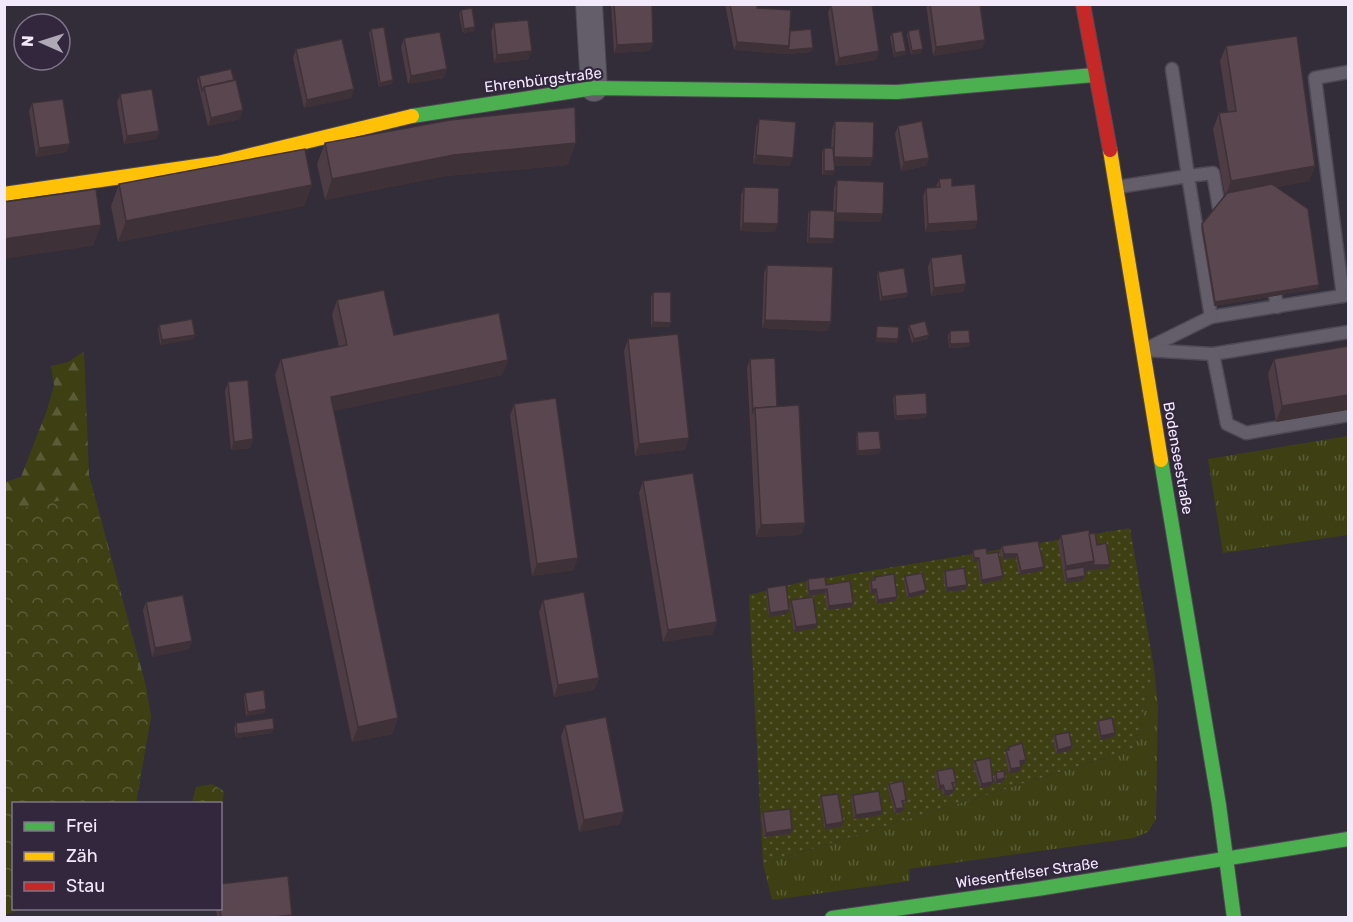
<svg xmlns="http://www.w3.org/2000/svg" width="1353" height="922" font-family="Rubik,sans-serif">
	<defs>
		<pattern id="grass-tufts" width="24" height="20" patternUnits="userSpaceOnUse" patternTransform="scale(1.5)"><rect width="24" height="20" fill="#3e4013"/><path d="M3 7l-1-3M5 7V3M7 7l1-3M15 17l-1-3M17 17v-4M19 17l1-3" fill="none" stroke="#5a5c36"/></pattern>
		<pattern id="forest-firs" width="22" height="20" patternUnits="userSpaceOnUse" patternTransform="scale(1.5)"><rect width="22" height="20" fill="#3e4013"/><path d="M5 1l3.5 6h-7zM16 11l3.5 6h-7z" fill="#5a5c36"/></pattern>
		<pattern id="park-crowns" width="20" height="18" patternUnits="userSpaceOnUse" patternTransform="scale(1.5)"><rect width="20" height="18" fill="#3e4013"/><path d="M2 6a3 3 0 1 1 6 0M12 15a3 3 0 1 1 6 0" fill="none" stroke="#5a5c36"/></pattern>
		<pattern id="garden-dots" width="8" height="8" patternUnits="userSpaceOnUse" patternTransform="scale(1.5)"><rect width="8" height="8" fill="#3e4013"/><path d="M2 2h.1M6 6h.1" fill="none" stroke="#5a5c36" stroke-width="1.8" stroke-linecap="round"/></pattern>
	</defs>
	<rect width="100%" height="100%" fill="#332c39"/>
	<g fill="url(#grass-tufts)">
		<polygon points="1348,436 1348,535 1223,553 1208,459"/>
		<polygon points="1154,668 1158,706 1156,819 1148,832 1134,838 909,869 910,881 772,900 763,864 1134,749"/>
	</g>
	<polygon fill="url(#forest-firs)" points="84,351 89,475 146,686 151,716 136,803 5,545 5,482 21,477 47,410 54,385 51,366 68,362"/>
	<g fill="url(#park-crowns)">
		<polygon points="94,494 151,716 136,803 14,804 14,908 23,909 5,915 5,511"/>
		<polygon points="212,784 224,791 221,814 220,804 192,803 196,787"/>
	</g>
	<polygon fill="url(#garden-dots)" points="1130,528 1154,668 1134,749 763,864 749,595 802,582"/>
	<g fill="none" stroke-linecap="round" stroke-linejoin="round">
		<defs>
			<g id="lane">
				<polyline points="1118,187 1188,176 1172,69"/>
				<polyline points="1273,282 1277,307"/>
				<polyline points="1343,296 1315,78 1348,72"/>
				<polyline points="1211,317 1348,295"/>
				<polyline points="1146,349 1211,317 1188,176 1213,173 1219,208 1231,207"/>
				<polyline points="1145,350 1213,354 1348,332"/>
				<polyline points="1213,354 1227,424 1246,433 1348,415"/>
			</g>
			<polyline id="street" points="589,4 594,88"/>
			<g id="fast">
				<polyline points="412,116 594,88 897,92 1094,75"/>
				<polyline points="1161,460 1219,805 1234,918"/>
				<polyline points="832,918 1037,889 1348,839"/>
			</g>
			<g id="slow">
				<polyline points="1110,150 1161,460"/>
				<polyline points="4,194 218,163 412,116"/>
			</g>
			<polyline id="jam" points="1083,4 1110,150"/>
		</defs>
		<use href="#lane" stroke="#4e4854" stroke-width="15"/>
		<use href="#street" stroke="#4e4854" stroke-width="28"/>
		<use href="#fast" stroke="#4e4854" stroke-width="16"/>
		<use href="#slow" stroke="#4e4854" stroke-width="16"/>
		<use href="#jam" stroke="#4e4854" stroke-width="16"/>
		<use href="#lane" stroke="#635e69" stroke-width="12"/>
		<use href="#street" stroke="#635e69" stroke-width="26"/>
		<use href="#fast" stroke="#4caf50" stroke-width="14"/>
		<use href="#slow" stroke="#ffc107" stroke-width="14"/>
		<use href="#jam" stroke="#c62828" stroke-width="14"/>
	</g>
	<g fill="#4d3c43">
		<polygon points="611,4 652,4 653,43 650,51 614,53"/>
		<polygon points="725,4 757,4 757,8 790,31 813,48 811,52 786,54 734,50"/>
		<polygon points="926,4 980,4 985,40 982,48 933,56"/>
		<polygon points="831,5 879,51 876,60 836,66 828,13"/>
		<polygon points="461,10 475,27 474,31 463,33 459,14"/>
		<polygon points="494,23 529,59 494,63 491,32"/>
		<polygon points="371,29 392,84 379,87 369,33"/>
		<polygon points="908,31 921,53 911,55 907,35"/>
		<polygon points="892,33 906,51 904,55 894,57 890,37"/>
		<polygon points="404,38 447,69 444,78 408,84 401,47"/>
		<polygon points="1226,46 1315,166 1309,181 1277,187 1319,285 1317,289 1214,306 1201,228 1202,224 1225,195 1213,129 1219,113 1228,112 1220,61"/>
		<polygon points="296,49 354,89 351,98 304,108 293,58"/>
		<polygon points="199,76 234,80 240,119 208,126 197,80"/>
		<polygon points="120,94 159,131 156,139 124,144 117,102"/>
		<polygon points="32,103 67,152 36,157 29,111"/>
		<polygon points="759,119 790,166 753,164 756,128"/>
		<polygon points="835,121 873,158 870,166 834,166 833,175 822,175 822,152 824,148 831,148 832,130"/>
		<polygon points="898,126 929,158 926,166 901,171 895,134"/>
		<polygon points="325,143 568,165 446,176 325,200 317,164"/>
		<polygon points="939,179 952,186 975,229 925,232 923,196 926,188 936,187"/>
		<polygon points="837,180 880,222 834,221 832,243 807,243 808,214 810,210 833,211 834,189"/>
		<polygon points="119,184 312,185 304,206 118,242 111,206"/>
		<polygon points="744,187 775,232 740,231 741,195"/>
		<polygon points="931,258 966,284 963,292 931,296 928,267"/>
		<polygon points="767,265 828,331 762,328 764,273"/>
		<polygon points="878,272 908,293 906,297 880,301 877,276"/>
		<polygon points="653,292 670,327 651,327 651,297"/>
		<polygon points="337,300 394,335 508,360 502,375 333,411 393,734 352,742 275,375 281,359 339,347 332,315"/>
		<polygon points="159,325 195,335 193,339 160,345 158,329"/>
		<polygon points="909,325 929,335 927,339 912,343 908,329"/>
		<polygon points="950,331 970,343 968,347 949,348 948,335"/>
		<polygon points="628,339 685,450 635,456 624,351"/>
		<polygon points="1348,346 1276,422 1268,374 1274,359"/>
		<polygon points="750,359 777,407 805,523 801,535 756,537 747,368"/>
		<polygon points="228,382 253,439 250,448 231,450 225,391"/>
		<polygon points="895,395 927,414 925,418 895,420 893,399"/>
		<polygon points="514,404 574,570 532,576 510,416"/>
		<polygon points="857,432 879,454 857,455 856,437"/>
		<polygon points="643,481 713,634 663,642 639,493"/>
		<polygon points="1089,534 1110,565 1108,569 1084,571 1084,580 1065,583 1058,543 1061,535"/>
		<polygon points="1038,541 1042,571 1019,575 1016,558 1002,559 1000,551 1002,546"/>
		<polygon points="973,550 987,554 1003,576 1001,580 981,584 977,562 973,562 972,554"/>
		<polygon points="945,571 965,590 946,592 943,575"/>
		<polygon points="905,576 924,594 907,598 904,580"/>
		<polygon points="875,577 897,597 895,601 876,604 875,594 870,594 869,584 871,580 873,580"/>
		<polygon points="808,579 826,585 852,607 827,610 825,593 808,596 806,583"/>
		<polygon points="767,588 789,610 787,614 769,617 766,592"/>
		<polygon points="543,600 599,678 594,690 554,697 539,612"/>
		<polygon points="791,600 816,628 794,632 790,605"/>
		<polygon points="146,602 192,641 189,649 152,657 143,610"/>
		<polygon points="245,693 266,709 264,713 246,716 244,697"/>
		<polygon points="1098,721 1114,737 1100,740 1097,725"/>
		<polygon points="236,723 273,733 236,738 234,728"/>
		<polygon points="565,725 624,812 620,824 579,832 561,737"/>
		<polygon points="1055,735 1072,746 1071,750 1056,754 1053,739"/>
		<polygon points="1009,747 1026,760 1025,764 1021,765 1020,771 1009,774 1005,755"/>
		<polygon points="975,761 993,782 991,786 980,788 973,765"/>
		<polygon points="937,771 956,782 955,787 953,787 954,790 952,794 943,796 942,789 938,790 935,775"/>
		<polygon points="996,772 1005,778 1003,782 995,784 994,777"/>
		<polygon points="889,784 906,800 905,804 903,804 904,808 902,812 895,814 888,788"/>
		<polygon points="853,795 882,811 881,815 854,819 851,799"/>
		<polygon points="821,796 843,822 841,827 825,829 820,801"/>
		<polygon points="763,812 791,834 764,837 761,816"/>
		<polygon points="216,909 220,909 292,915 291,918 217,918"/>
	</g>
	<g fill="#3e3137">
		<polygon points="475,27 474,31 463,33 464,29"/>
		<polygon points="985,40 982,48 933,56 936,47"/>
		<polygon points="737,42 813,48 811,52 786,54 734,50"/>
		<polygon points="653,43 650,51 614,53 617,45"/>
		<polygon points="923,49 921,53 911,55 912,51"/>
		<polygon points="532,51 529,59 494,63 497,55"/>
		<polygon points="879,51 876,60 836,66 839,58"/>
		<polygon points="906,51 904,55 894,57 895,53"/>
		<polygon points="447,69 444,78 408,84 411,76"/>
		<polygon points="393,80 392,84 379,87 380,83"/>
		<polygon points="354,89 351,98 304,108 307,100"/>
		<polygon points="243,110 240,119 208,126 211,118"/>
		<polygon points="159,131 156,139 124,144 127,136"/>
		<polygon points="576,143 568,165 446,176 325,200 332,179 454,155"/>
		<polygon points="70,144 67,152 36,157 39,148"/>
		<polygon points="756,155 793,158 790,166 753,164"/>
		<polygon points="834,157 873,158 870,166 831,166"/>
		<polygon points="929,158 926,166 901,171 904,162"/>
		<polygon points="1315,166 1309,181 1225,197 1231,181"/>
		<polygon points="824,171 835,171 833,175 822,175"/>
		<polygon points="312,185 304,206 118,242 126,221"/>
		<polygon points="836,213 883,214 880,222 833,221"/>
		<polygon points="978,221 975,229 925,232 928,224"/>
		<polygon points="743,223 778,224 775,232 740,231"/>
		<polygon points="101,225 93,246 4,259 4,239"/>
		<polygon points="809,238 834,239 832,243 807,243"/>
		<polygon points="966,284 963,292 931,296 934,288"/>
		<polygon points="1319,285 1317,289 1214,306 1215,302"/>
		<polygon points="908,293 906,297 880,301 882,297"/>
		<polygon points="765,320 831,322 828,331 762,328"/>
		<polygon points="653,322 671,323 670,327 651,327"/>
		<polygon points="195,335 193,339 160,345 162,340"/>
		<polygon points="929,335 927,339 912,343 914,339"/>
		<polygon points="876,338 898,339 897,343 875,342"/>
		<polygon points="970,343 968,347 949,348 950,344"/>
		<polygon points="508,360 502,375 325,413 331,397"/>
		<polygon points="1348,395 1348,410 1276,422 1282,406"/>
		<polygon points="927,414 925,418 895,420 896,416"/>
		<polygon points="689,438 685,450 635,456 639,444"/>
		<polygon points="253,439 250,448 231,450 234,442"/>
		<polygon points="881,449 879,454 857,455 858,451"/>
		<polygon points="805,523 801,535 756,537 761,525"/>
		<polygon points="1004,554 1017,554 1016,558 1002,559"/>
		<polygon points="578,558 574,570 532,576 537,564"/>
		<polygon points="974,558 979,558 977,562 973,562"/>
		<polygon points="1094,561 1091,570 1066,574 1065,570 1066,566"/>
		<polygon points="1093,565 1110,565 1108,569 1091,570"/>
		<polygon points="1044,567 1042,571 1019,575 1021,571"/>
		<polygon points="1003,576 1001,580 981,584 982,580"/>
		<polygon points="1085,576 1084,580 1065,583 1067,579"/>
		<polygon points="967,585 965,590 946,592 947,588"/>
		<polygon points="827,589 825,593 808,596 809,591"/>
		<polygon points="876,589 875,594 870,594 872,590"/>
		<polygon points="926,590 924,594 907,598 909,594"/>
		<polygon points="897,597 895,601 876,604 878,600"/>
		<polygon points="853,603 852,607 827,610 829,606"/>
		<polygon points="789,610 787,614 769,617 770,613"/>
		<polygon points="717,622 713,634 663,642 668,630"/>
		<polygon points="817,624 816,628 794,632 796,627"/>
		<polygon points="192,641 189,649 152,657 155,648"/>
		<polygon points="599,678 594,690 554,697 558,685"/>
		<polygon points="266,709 264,713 246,716 248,712"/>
		<polygon points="398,718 393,734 352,742 358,727"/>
		<polygon points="274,729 273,733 236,738 237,734"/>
		<polygon points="1115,733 1114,737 1100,740 1101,736"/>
		<polygon points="1072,746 1071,750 1056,754 1058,750"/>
		<polygon points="1026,760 1025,764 1018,766 1020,761"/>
		<polygon points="1021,767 1020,771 1009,774 1011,769"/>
		<polygon points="1005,778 1003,782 995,784 997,780"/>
		<polygon points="993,782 991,786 980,788 982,784"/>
		<polygon points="943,785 942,789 938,790 940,786"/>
		<polygon points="954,790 952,794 943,796 945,791"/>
		<polygon points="904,808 902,812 895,814 896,809"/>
		<polygon points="882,811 881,815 854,819 856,815"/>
		<polygon points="624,812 620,824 579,832 584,820"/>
		<polygon points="843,822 841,827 825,829 826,825"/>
		<polygon points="792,829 791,834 764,837 766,833"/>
		<polygon points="292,915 291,918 266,918"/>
	</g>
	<g fill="#59464e" stroke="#3e3137" stroke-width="1.5">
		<polygon points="614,4 652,4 653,43 617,45"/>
		<polygon points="730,4 757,4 757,8 791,10 789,46 737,42"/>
		<polygon points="872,4 879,51 839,58 831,5"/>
		<polygon points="930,4 980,4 985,40 936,47"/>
		<polygon points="472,8 475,27 464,29 461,10"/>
		<polygon points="528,20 532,51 497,55 494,23"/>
		<polygon points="384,27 393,80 380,83 371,29"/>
		<polygon points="811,29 813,48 788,50 789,46 790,31"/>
		<polygon points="919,29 923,49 912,51 908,31"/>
		<polygon points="902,31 906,51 895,53 892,33"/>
		<polygon points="440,32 447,69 411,76 404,38"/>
		<polygon points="1297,36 1315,166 1231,181 1219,113 1236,111 1226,46"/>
		<polygon points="342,39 354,89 307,100 296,49"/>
		<polygon points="231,69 234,80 204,87 202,91 199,76"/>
		<polygon points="236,80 243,110 211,118 204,87"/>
		<polygon points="152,89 159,131 127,136 120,94"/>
		<polygon points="63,99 70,144 39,148 32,103"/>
		<polygon points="575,107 576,143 454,155 332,179 325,143 450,120"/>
		<polygon points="759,119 796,122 793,158 756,155"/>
		<polygon points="835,121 874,122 873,158 834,157"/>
		<polygon points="922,121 929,158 904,162 898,126"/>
		<polygon points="824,148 833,148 835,171 824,171"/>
		<polygon points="305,149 312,185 126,221 119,184"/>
		<polygon points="952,178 952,186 975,184 978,221 928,224 926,188 940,187 939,179"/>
		<polygon points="837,180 884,182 883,214 836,213"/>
		<polygon points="1272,184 1308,209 1319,285 1215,302 1202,224 1227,193"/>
		<polygon points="744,187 779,188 778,224 743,223"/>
		<polygon points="96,189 101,225 4,239 4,202"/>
		<polygon points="810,210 835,211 834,239 809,238"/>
		<polygon points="962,254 966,284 934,288 931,258"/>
		<polygon points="767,265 833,267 831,322 765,320"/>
		<polygon points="904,268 908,293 882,297 878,272"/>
		<polygon points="384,290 394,335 499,313 508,360 331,397 398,718 358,727 281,359 347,345 337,300"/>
		<polygon points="653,292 671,292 671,323 653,322"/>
		<polygon points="192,319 195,335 162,340 159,325"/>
		<polygon points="925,321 929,335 914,339 909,325"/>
		<polygon points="877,326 899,327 898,339 876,338"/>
		<polygon points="969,330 970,343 950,344 950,331"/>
		<polygon points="678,334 689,438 639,444 628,339"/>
		<polygon points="1348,346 1348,395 1282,406 1274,359"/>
		<polygon points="775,358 777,407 755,408 753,412 750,359"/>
		<polygon points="248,380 253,439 234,442 228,382"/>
		<polygon points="926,393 927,414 896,416 895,395"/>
		<polygon points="556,398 578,558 537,564 514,404"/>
		<polygon points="799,405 805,523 761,525 755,408"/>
		<polygon points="879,431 881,449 858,451 857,432"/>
		<polygon points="693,473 717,622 668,630 643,481"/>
		<polygon points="1089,530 1094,561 1066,566 1061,535"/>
		<polygon points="1095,533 1097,545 1106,543 1110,565 1093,565 1094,561 1089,534"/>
		<polygon points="1038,541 1044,567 1021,571 1017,554 1004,554 1002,546"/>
		<polygon points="986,548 987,554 998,552 1003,576 982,580 979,558 974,558 973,550"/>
		<polygon points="1084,567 1085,576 1067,579 1065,570"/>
		<polygon points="964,568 967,585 947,588 945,571"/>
		<polygon points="922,573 926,590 909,594 905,576"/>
		<polygon points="894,574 897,597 878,600 876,589 872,590 871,580 875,580 875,577"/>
		<polygon points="825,577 826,585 850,581 853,603 829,606 827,589 809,591 808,579"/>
		<polygon points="786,585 789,610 770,613 767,588"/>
		<polygon points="584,592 599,678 558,685 543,600"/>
		<polygon points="183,595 192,641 155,648 146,602"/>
		<polygon points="813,597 817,624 796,627 791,600"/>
		<polygon points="264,690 266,709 248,712 245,693"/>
		<polygon points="606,717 624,812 584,820 565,725"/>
		<polygon points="273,718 274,729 237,734 236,723"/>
		<polygon points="1112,718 1115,733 1101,736 1098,721"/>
		<polygon points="1069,732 1072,746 1058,750 1055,735"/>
		<polygon points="1022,743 1026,760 1020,761 1021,767 1011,769 1006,750 1009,750 1009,747"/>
		<polygon points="990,758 993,782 982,784 975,761"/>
		<polygon points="953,768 956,782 952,783 954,790 945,791 943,785 940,786 937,771"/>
		<polygon points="1004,771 1005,778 997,780 996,772"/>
		<polygon points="903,781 906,800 902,801 904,808 896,809 889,784"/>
		<polygon points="879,791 882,811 856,815 853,795"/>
		<polygon points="838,794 843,822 826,825 821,796"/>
		<polygon points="790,809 792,829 766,833 763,812"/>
		<polygon points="288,876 292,915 266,918 221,918 220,909 220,884"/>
	</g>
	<g text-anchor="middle" stroke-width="4.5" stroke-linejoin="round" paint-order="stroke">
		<g font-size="15" fill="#f2eafa" stroke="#33273e">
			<text transform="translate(543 80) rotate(-7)" y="5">Ehrenbürgstraße</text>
			<text transform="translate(1178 458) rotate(80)" y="5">Bodenseestraße</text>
			<text transform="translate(1027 873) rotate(-8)" y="5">Wiesentfelser Straße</text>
		</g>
	</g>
	<rect width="1353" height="922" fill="none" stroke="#f2eafa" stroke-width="12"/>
	<rect x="12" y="802" width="210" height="108" fill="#33273e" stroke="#7f7589" stroke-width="1.5"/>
	<rect x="24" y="822" width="30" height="9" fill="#4caf50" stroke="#7f7589" stroke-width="1.5"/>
	<text x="66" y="832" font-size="18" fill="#f2eafa">Frei</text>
	<rect x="24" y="852" width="30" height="9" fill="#ffc107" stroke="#7f7589" stroke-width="1.5"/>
	<text x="66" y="862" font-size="18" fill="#f2eafa">Zäh</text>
	<rect x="24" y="882" width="30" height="9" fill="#c62828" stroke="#7f7589" stroke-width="1.5"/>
	<text x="66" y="892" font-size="18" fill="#f2eafa">Stau</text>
	<g transform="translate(42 42) rotate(273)"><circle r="28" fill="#33273e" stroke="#7f7589" stroke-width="1.5"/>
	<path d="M0-4.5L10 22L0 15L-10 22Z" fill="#afa8b6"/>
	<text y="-9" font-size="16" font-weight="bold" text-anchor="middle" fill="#f2eafa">N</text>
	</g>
</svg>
